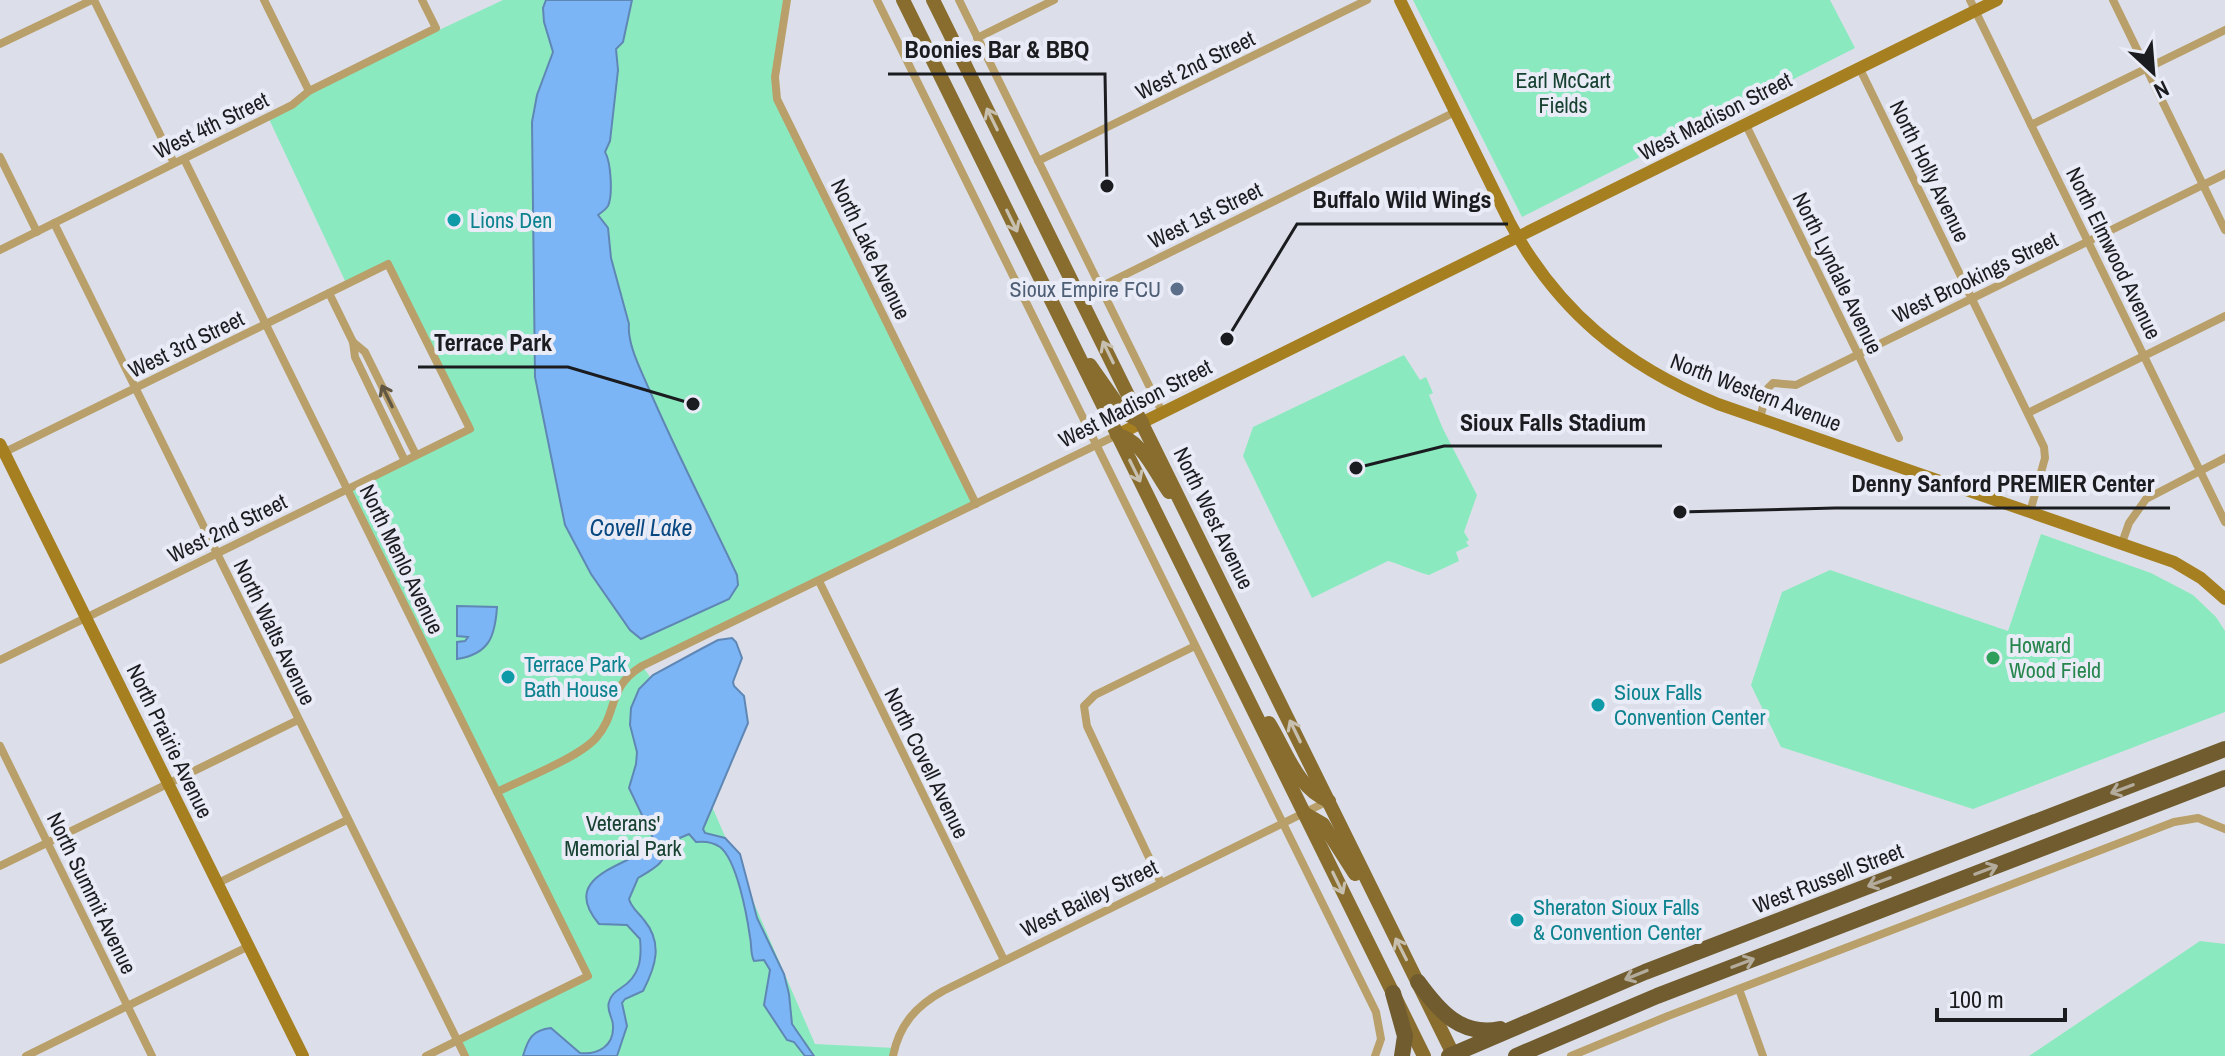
<svg xmlns="http://www.w3.org/2000/svg" width="2225" height="1056" font-family="'Archivo Narrow',sans-serif">
	<rect width="100%" height="100%" fill="#dcdfe9"/>
	<g fill="#8be9bf">
		<polygon points="503,0 787,0 775,93 976,504 643,667 665,698 815,1044 895,1048 893,1056 466,1056 457,1041 587,976 347,489 470,429 388,265 347,285 268,117 309,91"/>
		<polygon points="1413,0 1830,0 1855,48 1522,217"/>
		<path d="M 1404,355 L 1420,380 L 1426,377 L 1433,393 L 1429,395 L 1443,429 L 1477,495 L 1464,532 L 1469,540 L 1466,542 L 1469,546 L 1456,552 L 1459,561 L 1429,575 C 1414,571 1402,565 1388,561 L 1312,598 L 1243,456 L 1253,427 Z"/>
		<polygon points="2041,534 2151,573 2193,595 2216,617 2225,631 2225,712 1973,809 1781,747 1751,685 1782,592 1830,570 2008,631"/>
		<polygon points="2200,941 2225,944 2225,1056 2029,1056"/>
	</g>
	<g fill="#7cb5f5" stroke="#5f87b5" stroke-width="2">
		<path d="M 546,0 L 632,0 L 623,42 L 616,49 L 618,70 L 610,141 L 605,152 C 611,162 613,195 608,206 C 605,210 602,212 598,215 L 608,228 L 611,258 L 629,324 C 627,344 641,370 649,389 C 676,452 708,513 737,575 L 738,585 L 729,599 L 641,639 L 630,630 L 591,574 L 565,525 L 535,377 L 532,122 L 537,95 L 553,52 L 544,22 L 543,8 Z"/>
		<path d="M 457,606 L 497,607 C 495,637 489,654 457,659 L 457,642 L 465,641 L 468,637 L 457,636 Z"/>
		<path d="M 732,638 L 736,642 L 742,658 L 733,682 L 734,686 L 744,696 L 748,723 L 703,829 L 705,833 L 725,838 L 740,854 L 757,918 L 784,974 L 789,994 L 792,1024 L 814,1056 L 805,1056 L 794,1042 L 787,1040 L 764,1005 L 770,970 L 764,960 L 754,961 C 750,953 752,946 750,937 C 747,916 737,860 720,847 C 713,842 705,841 696,842 L 689,834 L 668,843 C 667,863 653,869 638,878 L 629,899 C 632,909 638,912 644,920 C 663,943 656,966 643,991 L 625,999 L 622,1003 L 627,1026 L 617,1056 L 523,1056 C 528,1039 532,1030 551,1028 L 580,1053 C 598,1055 614,1046 613,1026 C 613,1017 606,1011 609,1002 C 611,995 615,992 621,988 C 640,976 642,959 640,939 L 627,925 L 599,924 C 559,877 623,867 651,847 L 653,838 L 629,788 L 636,764 L 637,752 L 630,725 L 631,708 L 639,689 L 653,675 L 701,649 L 718,640 Z"/>
	</g>
	<g fill="none" stroke-linecap="round" stroke-linejoin="round">
		<g stroke="#b9a06b" stroke-width="8">
			<polyline points="94,0 174,163"/>
			<polyline points="264,0 309,91"/>
			<polyline points="787,0 775,77 777,99 976,504"/>
			<polyline points="877,0 1376,1012 1381,1039 1375,1056"/>
			<polyline points="959,0 1162,412"/>
			<polyline points="1970,0 2225,522"/>
			<polyline points="2113,0 2225,230"/>
			<polyline points="977,38 1054,0"/>
			<polyline points="0,44 92,0"/>
			<polyline points="1859,67 2044,447 2045,458 2030,512"/>
			<polyline points="1745,123 1899,438"/>
			<polyline points="2031,125 2225,30"/>
			<polyline points="0,157 37,232"/>
			<polyline points="184,159 588,976 426,1056"/>
			<polyline points="1038,161 1367,0"/>
			<polyline points="54,223 465,1056"/>
			<polyline points="0,250 292,105 309,91 436,28 422,0"/>
			<polyline points="1100,287 1455,112"/>
			<polyline points="329,293 353,342 355,357 405,461"/>
			<polyline points="353,342 365,352 416,455"/>
			<polyline points="2028,413 2225,316"/>
			<polyline points="1760,418 1768,388 1773,383 1796,385 2225,174"/>
			<polyline points="2122,543 2129,523 2146,499 2225,458"/>
			<polyline points="819,581 1004,960"/>
			<polyline points="0,660 470,429 388,264 1,454"/>
			<polyline points="0,746 152,1056"/>
			<path d="M 497,792 C 523,779 578,758 596,738 C 619,712 606,688 642,666 L 1117,435"/>
			<polyline points="0,866 298,720"/>
			<polyline points="218,883 347,820"/>
			<polyline points="1161,883 1087,726 1084,706 1095,695 1195,646"/>
			<polyline points="1739,989 1763,1056"/>
			<polyline points="26,1056 249,946"/>
			<path d="M 893,1056 C 899,1025 916,1006 943,991 L 1328,801"/>
			<polyline points="1571,1056 1668,1016 2174,822 2198,818 2225,829"/>
		</g>
		<g stroke="#a67f21" stroke-width="12">
			<path d="M 1400,0 L 1509,221 C 1557,311 1624,365 1718,404 L 2174,562 L 2201,578 L 2225,599"/>
			<polyline points="1117,435 1997,0"/>
			<polyline points="0,444 303,1056"/>
		</g>
		<g stroke="#886d2f" stroke-width="14">
			<polyline points="903,0 1424,1056"/>
			<polyline points="933,0 1454,1056"/>
			<polyline points="1090,365 1123,412 1142,422"/>
			<path d="M 1117,435 C 1142,439 1155,473 1169,492"/>
			<path d="M 1269,723 C 1286,750 1297,789 1329,801"/>
			<polyline points="1304,813 1323,824 1355,874"/>
		</g>
		<g stroke="#715c2f" stroke-width="16">
			<path d="M 1418,982 C 1439,1011 1461,1037 1500,1029"/>
			<polyline points="1393,993 1405,1036 1402,1056"/>
			<polyline points="1449,1056 1645,972 2225,749"/>
			<polyline points="1516,1056 1657,996 2225,778"/>
		</g>
	</g>
	<defs><path id="oneway-shaft" d="M-6 0H5M1.5-3L5.5 0L1.5 3" fill="none" stroke-width="1.6" stroke-linecap="round" stroke-linejoin="round" transform="scale(2)"/></defs>
	<g stroke="#c7c0b0">
		<use href="#oneway-shaft" transform="translate(992 119) rotate(-116)"/>
		<use href="#oneway-shaft" transform="translate(1012 221) rotate(64)"/>
		<use href="#oneway-shaft" transform="translate(1108 352) rotate(-116)"/>
		<use href="#oneway-shaft" transform="translate(1135 471) rotate(64)"/>
		<use href="#oneway-shaft" transform="translate(1295 731) rotate(-116)"/>
		<use href="#oneway-shaft" transform="translate(1338 883) rotate(64)"/>
		<use href="#oneway-shaft" transform="translate(1401 949) rotate(-117)"/>
	</g>
	<use stroke="#625742" href="#oneway-shaft" transform="translate(387 396) rotate(-116)"/>
	<g stroke="#b3ab9c">
		<use href="#oneway-shaft" transform="translate(2122 789) rotate(159)"/>
		<use href="#oneway-shaft" transform="translate(1986 870) rotate(-21)"/>
		<use href="#oneway-shaft" transform="translate(1879 882) rotate(159)"/>
		<use href="#oneway-shaft" transform="translate(1743 963) rotate(-21)"/>
		<use href="#oneway-shaft" transform="translate(1636 975) rotate(158)"/>
	</g>
	<g fill="#0f9aa8" stroke="#e9ecf6" stroke-width="3">
		<circle cx="454" cy="220" r="8"/>
		<circle cx="508" cy="677" r="8"/>
		<circle cx="1598" cy="705" r="8"/>
		<circle cx="1517" cy="920" r="8"/>
	</g>
	<circle fill="#5c6f8a" stroke="#e9ecf6" stroke-width="3" cx="1177" cy="289" r="8"/>
	<circle fill="#2e9e5b" stroke="#e9ecf6" stroke-width="3" cx="1993" cy="658" r="8"/>
	<g text-anchor="middle" stroke-width="8" stroke-linejoin="round" paint-order="stroke">
		<g font-size="22" fill="#1b1c20" stroke="#e9ecf6">
			<text transform="translate(1195 65) rotate(-26)" y="8">West 2nd Street</text>
			<text transform="translate(1715 116) rotate(-27)" y="8">West Madison Street</text>
			<text transform="translate(211 125) rotate(-26)" y="8">West 4th Street</text>
			<text transform="translate(1930 171) rotate(64)" y="8">North Holly Avenue</text>
			<text transform="translate(1205 215) rotate(-26)" y="8">West 1st Street</text>
			<text transform="translate(871 249) rotate(64)" y="8">North Lake Avenue</text>
			<text transform="translate(2114 253) rotate(64)" y="8">North Elmwood Avenue</text>
			<text transform="translate(1838 273) rotate(64)" y="8">North Lyndale Avenue</text>
			<text transform="translate(1975 277) rotate(-26)" y="8">West Brookings Street</text>
			<text transform="translate(186 344) rotate(-26)" y="8">West 3rd Street</text>
			<text transform="translate(1756 392) rotate(21)" y="8">North Western Avenue</text>
			<text transform="translate(1135 403) rotate(-27)" y="8">West Madison Street</text>
			<text transform="translate(1214 518) rotate(64)" y="8">North West Avenue</text>
			<text transform="translate(227 528) rotate(-26)" y="8">West 2nd Street</text>
			<text transform="translate(402 559) rotate(64)" y="8">North Menlo Avenue</text>
			<text transform="translate(275 632) rotate(64)" y="8">North Walts Avenue</text>
			<text transform="translate(170 741) rotate(64)" y="8">North Prairie Avenue</text>
			<text transform="translate(927 763) rotate(64)" y="8">North Covell Avenue</text>
			<text transform="translate(1828 878) rotate(-21)" y="8">West Russell Street</text>
			<text transform="translate(92 893) rotate(64)" y="8">North Summit Avenue</text>
			<text transform="translate(1089 898) rotate(-26)" y="8">West Bailey Street</text>
		</g>
		<g font-size="22" fill="#174130" stroke="#e9ecf6">
			<text x="1563" y="88">Earl McCart<tspan x="1563" dy="25">Fields</tspan></text>
			<text x="623" y="831">Veterans'<tspan x="623" dy="25">Memorial Park</tspan></text>
		</g>
		<g font-size="22" fill="#0d838f" stroke="#e9ecf6" text-anchor="start">
			<text x="470" y="228">Lions Den</text>
			<text x="524" y="672">Terrace Park<tspan x="524" dy="25">Bath House</tspan></text>
			<text x="1614" y="700">Sioux Falls<tspan x="1614" dy="25">Convention Center</tspan></text>
			<text x="1533" y="915">Sheraton Sioux Falls<tspan x="1533" dy="25">&amp; Convention Center</tspan></text>
		</g>
		<g font-size="22" fill="#4e5e75" stroke="#e9ecf6" text-anchor="end">
			<text x="1161" y="297">Sioux Empire FCU</text>
		</g>
		<g font-size="22" fill="#27864d" stroke="#e9ecf6" text-anchor="start">
			<text x="2009" y="653">Howard<tspan x="2009" dy="25">Wood Field</tspan></text>
		</g>
		<g font-size="24" font-style="italic" fill="#0a4881" stroke="#e9ecf6">
			<text x="641" y="536">Covell Lake</text>
		</g>
	</g>
	<path fill="none" stroke="#1b1c20" stroke-width="3" d="M1107 186L1105 74H888M1227 339L1297 224H1508M693 404L568 367H418M1356 468L1444 446H1662M1680 512L1835 508H2170"/>
	<g fill="#1b1c20" stroke="#e9ecf6" stroke-width="3">
		<circle cx="1107" cy="186" r="8"/>
		<circle cx="1227" cy="339" r="8"/>
		<circle cx="693" cy="404" r="8"/>
		<circle cx="1356" cy="468" r="8"/>
		<circle cx="1680" cy="512" r="8"/>
	</g>
	<g font-size="24" text-anchor="middle" font-weight="bold" fill="#1b1c20" stroke="#e9ecf6" stroke-width="8" stroke-linejoin="round" paint-order="stroke">
		<text x="997" y="58">Boonies Bar &amp; BBQ</text>
		<text x="1402" y="208">Buffalo Wild Wings</text>
		<text x="493" y="351">Terrace Park</text>
		<text x="1553" y="431">Sioux Falls Stadium</text>
		<text x="2003" y="492">Denny Sanford PREMIER Center</text>
	</g>
	<g transform="translate(2153 72) rotate(154)" stroke="#e9ecf6" stroke-width="6" paint-order="stroke">
	<path d="M0-6L14 30L0 20L-14 30Z" fill="#1b1c20"/>
	<text y="-12" font-size="22" font-weight="bold" text-anchor="middle" fill="#1b1c20">N</text>
	</g>
	<path d="M1937 1008v12h128v-12" fill="none" stroke="#1b1c20" stroke-width="4"/>
	<text x="1949" y="1008" font-size="24" fill="#1b1c20" stroke="#e9ecf6" stroke-width="6" paint-order="stroke">100 m</text>
</svg>
